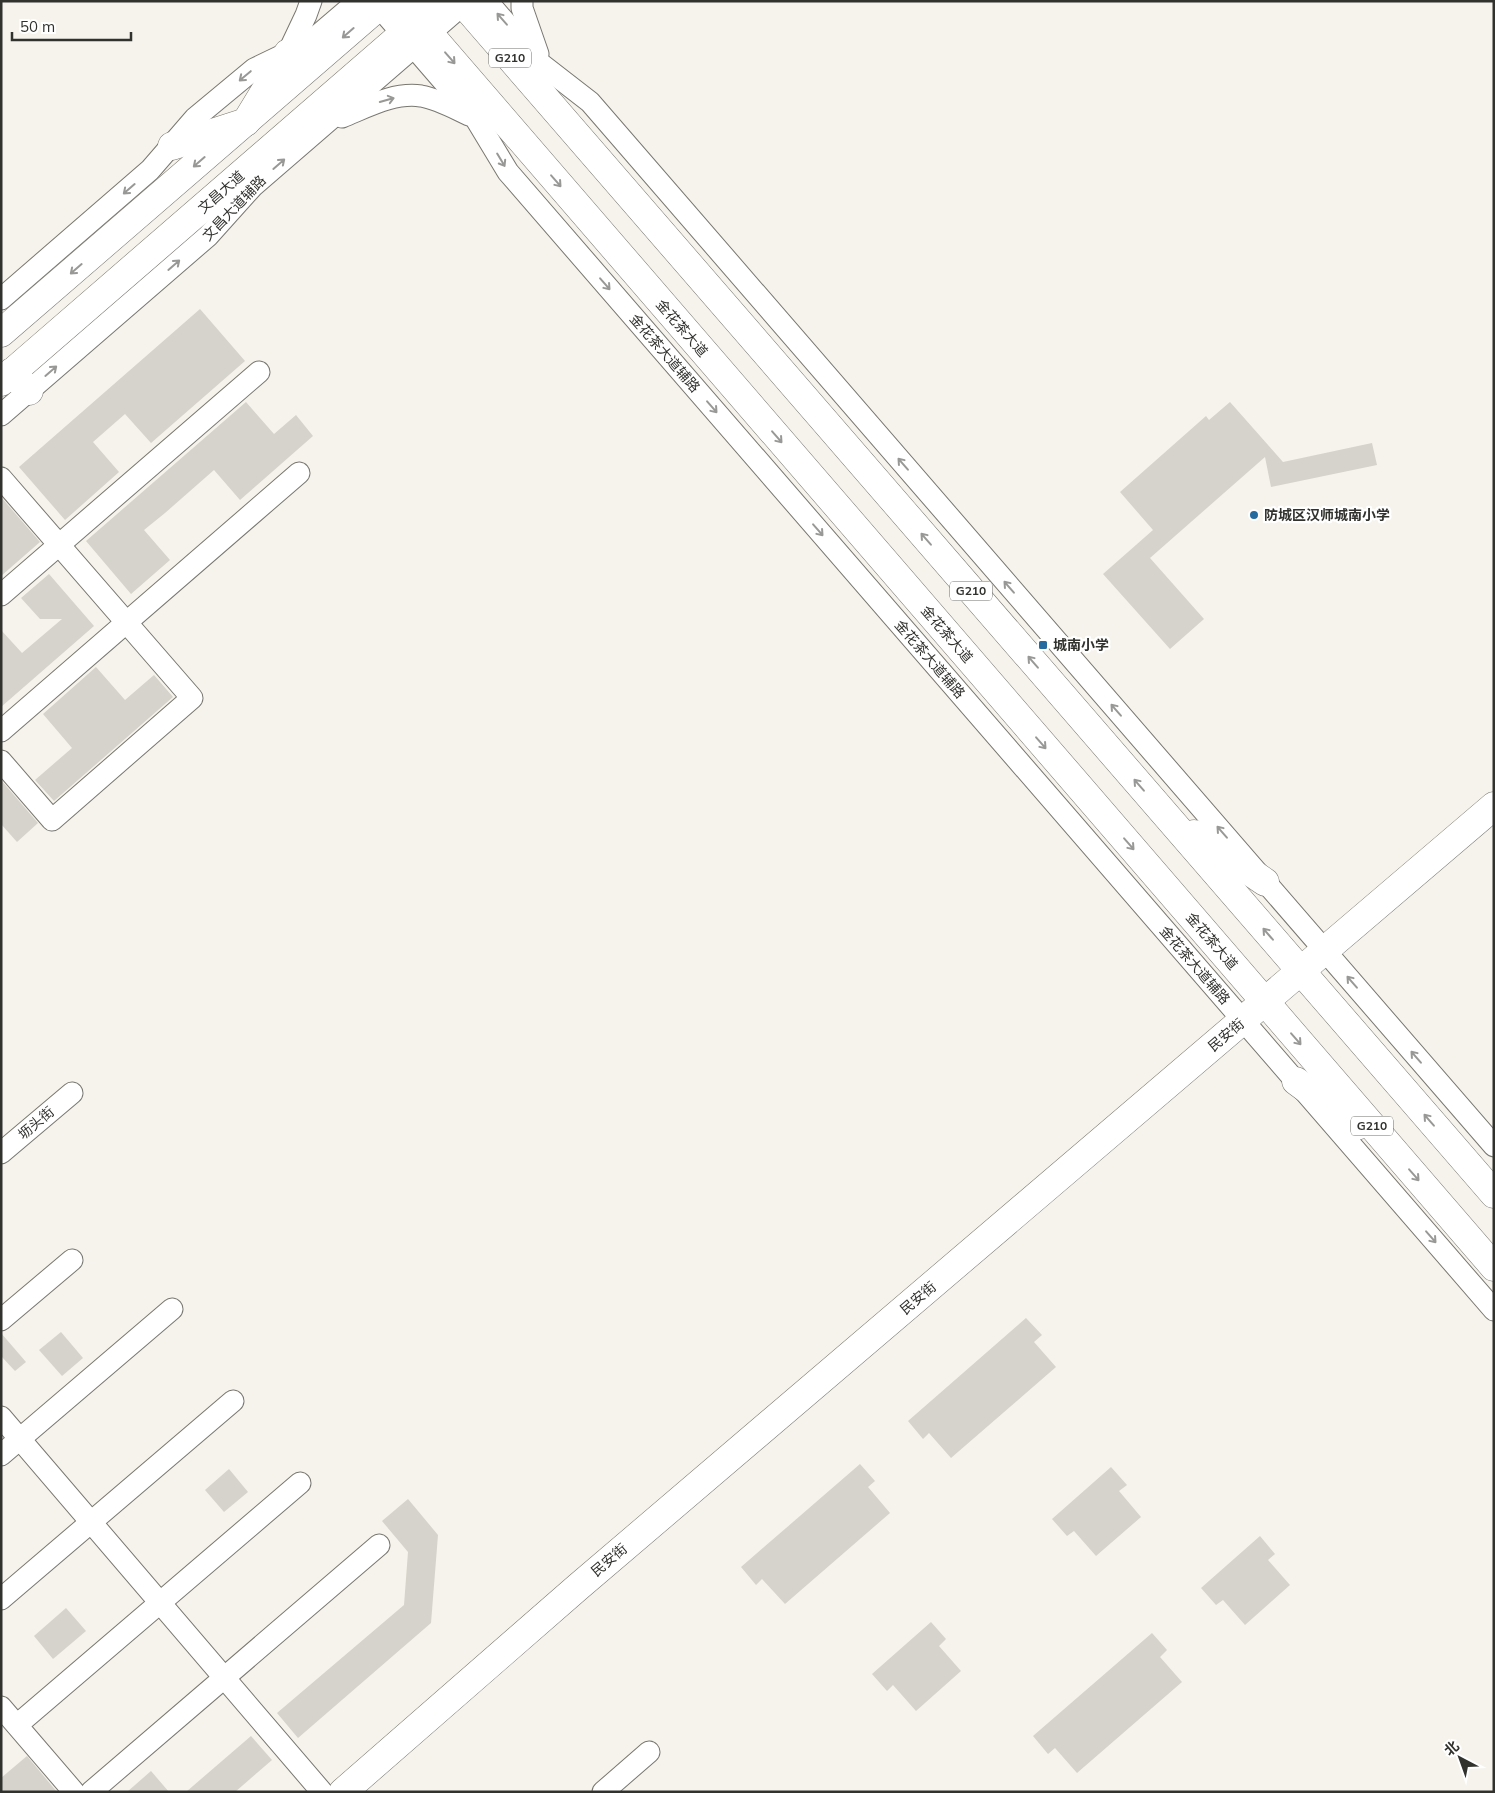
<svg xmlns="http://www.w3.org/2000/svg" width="1495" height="1793" font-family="Mulish,'Noto Sans SC',sans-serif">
	<rect width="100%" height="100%" fill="#f5f3ec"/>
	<g fill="#d5d3cb">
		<polygon points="200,309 245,361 151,443 125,414 93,442 119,472 65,520 19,467"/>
		<polygon points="246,402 274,434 296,415 313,436 240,500 214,470 165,513 144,530 170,560 131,594 86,541"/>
		<polygon points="1230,402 1283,462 1372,443 1377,465 1271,487 1265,457 1150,558 1204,619 1170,649 1103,574 1153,530 1120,492 1206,416 1209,420"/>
		<polygon points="1,497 40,542 1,576"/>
		<polygon points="49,574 94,626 1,707 1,630 22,653 62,619 40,619 21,598"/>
		<polygon points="96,667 125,700 154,675 173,697 54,801 35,780 72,748 43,714"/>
		<polygon points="1,780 38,823 17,842 1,824"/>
		<polygon points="1026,1318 1042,1335 1034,1342 1056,1367 951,1458 929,1433 923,1439 908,1421"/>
		<polygon points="61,1332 83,1358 62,1376 39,1350"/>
		<polygon points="1,1333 26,1362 15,1371 1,1356"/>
		<polygon points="860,1464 875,1481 868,1487 890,1513 785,1604 762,1579 756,1585 741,1567"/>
		<polygon points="1111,1467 1127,1485 1119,1491 1141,1517 1096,1556 1074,1531 1067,1536 1052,1519"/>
		<polygon points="229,1469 248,1492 224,1512 205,1490"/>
		<polygon points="408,1499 438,1535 431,1623 298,1738 277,1713 404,1605 408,1552 382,1521"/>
		<polygon points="1260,1536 1275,1554 1268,1560 1290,1585 1245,1625 1223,1600 1216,1605 1201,1588"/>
		<polygon points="66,1608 86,1631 53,1659 34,1636"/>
		<polygon points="931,1622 946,1639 939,1646 961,1671 916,1711 893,1685 887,1691 872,1674"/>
		<polygon points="1152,1633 1167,1650 1160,1657 1182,1682 1077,1773 1055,1748 1048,1754 1033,1736"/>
		<polygon points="251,1736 272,1760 235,1792 186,1792"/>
		<polygon points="27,1756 57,1792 1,1792 1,1778"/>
		<polygon points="151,1771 169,1792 127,1792"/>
	</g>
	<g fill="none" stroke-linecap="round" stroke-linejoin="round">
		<defs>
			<g id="minor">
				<polyline points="374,1 476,119 508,172 1494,1310"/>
				<polyline points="487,1 541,64 590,102 1494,1146"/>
				<polyline points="522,1 522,8 538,54"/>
				<polyline points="288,53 306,15 311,1"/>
				<path d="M 342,117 C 367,107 394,92 421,96 C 438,99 454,108 469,115"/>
				<polyline points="1,299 150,170 195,118 254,69 310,42 358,1"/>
				<polyline points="1,415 208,236 253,186 467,1"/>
				<polyline points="1,478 192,698 52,820 1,761"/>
				<polyline points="1,595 259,372"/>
				<polyline points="1,731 299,473"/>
				<polyline points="1,1153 72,1093"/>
				<polyline points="1,1320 72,1260"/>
				<polyline points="1,1417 322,1792"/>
				<polyline points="1,1455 172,1309"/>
				<polyline points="1,1599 233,1401"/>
				<polyline points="1,1707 74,1792"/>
				<polyline points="17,1725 300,1483"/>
				<polyline points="91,1792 379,1545"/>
				<polyline points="603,1792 649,1752"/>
			</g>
			<g id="major">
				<polyline points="172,146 246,122 288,53"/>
				<polyline points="1,333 385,1"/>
				<polyline points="12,372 29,391"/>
				<polyline points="1,382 441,1"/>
				<polyline points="343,1792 578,1587 1494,806"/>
			</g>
			<g id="highway">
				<polyline points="401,1 1494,1267"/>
				<polyline points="461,1 1494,1194"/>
				<polyline points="1194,834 1265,882"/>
				<polyline points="1296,1081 1357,1126"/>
			</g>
		</defs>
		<use href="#minor" stroke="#797770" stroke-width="23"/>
		<use href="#major" stroke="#797770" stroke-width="29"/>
		<use href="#highway" stroke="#797770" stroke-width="29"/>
		<use href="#minor" stroke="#fff" stroke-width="21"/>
		<use href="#major" stroke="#fff" stroke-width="28"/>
		<use href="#highway" stroke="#fff" stroke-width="28"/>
	</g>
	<defs><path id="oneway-shaft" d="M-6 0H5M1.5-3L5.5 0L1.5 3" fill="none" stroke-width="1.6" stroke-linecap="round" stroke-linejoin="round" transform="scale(1.25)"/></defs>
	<g stroke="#989896">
		<use href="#oneway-shaft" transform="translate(502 19) rotate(-131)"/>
		<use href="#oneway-shaft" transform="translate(348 33) rotate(139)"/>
		<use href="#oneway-shaft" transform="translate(450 58) rotate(49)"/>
		<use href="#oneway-shaft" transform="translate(245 76) rotate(140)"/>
		<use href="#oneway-shaft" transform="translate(387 100) rotate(-16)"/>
		<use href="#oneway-shaft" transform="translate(501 160) rotate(59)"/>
		<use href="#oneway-shaft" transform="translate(199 162) rotate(139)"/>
		<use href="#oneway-shaft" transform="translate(279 164) rotate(-41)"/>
		<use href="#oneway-shaft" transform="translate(556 181) rotate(49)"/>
		<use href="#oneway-shaft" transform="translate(129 189) rotate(139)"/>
		<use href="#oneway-shaft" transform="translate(174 265) rotate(-41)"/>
		<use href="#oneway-shaft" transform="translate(76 269) rotate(139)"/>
		<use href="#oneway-shaft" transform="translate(605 284) rotate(49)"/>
		<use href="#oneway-shaft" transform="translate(51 371) rotate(-41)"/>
		<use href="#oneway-shaft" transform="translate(712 407) rotate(49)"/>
		<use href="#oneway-shaft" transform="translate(777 437) rotate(49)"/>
		<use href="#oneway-shaft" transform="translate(903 464) rotate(-131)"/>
		<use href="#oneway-shaft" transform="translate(818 530) rotate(49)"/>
		<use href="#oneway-shaft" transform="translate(926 539) rotate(-131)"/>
		<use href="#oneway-shaft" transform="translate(1009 587) rotate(-131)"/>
		<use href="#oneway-shaft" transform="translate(1033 662) rotate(-131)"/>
		<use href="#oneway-shaft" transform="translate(1116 710) rotate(-131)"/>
		<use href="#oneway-shaft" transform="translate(1041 743) rotate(49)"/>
		<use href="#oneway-shaft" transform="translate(1139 785) rotate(-131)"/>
		<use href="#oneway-shaft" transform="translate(1222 832) rotate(-131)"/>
		<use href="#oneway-shaft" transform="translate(1129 844) rotate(49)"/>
		<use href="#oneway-shaft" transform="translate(1268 934) rotate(-131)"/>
		<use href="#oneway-shaft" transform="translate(1352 982) rotate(-131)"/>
		<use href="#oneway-shaft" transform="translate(1296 1039) rotate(49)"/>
		<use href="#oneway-shaft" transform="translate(1416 1057) rotate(-131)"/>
		<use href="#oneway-shaft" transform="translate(1429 1120) rotate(-131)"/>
		<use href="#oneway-shaft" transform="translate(1414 1175) rotate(49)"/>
		<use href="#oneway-shaft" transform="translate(1431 1237) rotate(49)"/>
	</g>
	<g fill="#266ba0" stroke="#fff" stroke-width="2">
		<circle cx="1254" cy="515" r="5"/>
		<rect x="1038" y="640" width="10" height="10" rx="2.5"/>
	</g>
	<g text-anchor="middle" stroke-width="4.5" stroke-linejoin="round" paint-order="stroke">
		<g fill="#fff" stroke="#6f6f6d" stroke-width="1">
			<rect x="489" y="48.5" width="42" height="19" rx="4"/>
			<rect x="950" y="581.5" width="42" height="19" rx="4"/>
			<rect x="1351" y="1116.5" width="42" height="19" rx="4"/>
		</g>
		<g font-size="12" font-weight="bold" fill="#31312e">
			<text x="510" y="62">G210</text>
			<text x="971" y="595">G210</text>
			<text x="1372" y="1130">G210</text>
		</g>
		<g font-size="14" fill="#31312e" stroke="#fff">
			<text transform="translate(221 192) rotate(-41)" y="5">文昌大道</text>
			<text transform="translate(234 208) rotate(-46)" y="5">文昌大道辅路</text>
			<text transform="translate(682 328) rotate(49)" y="5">金花茶大道</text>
			<text transform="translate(665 353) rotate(49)" y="5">金花茶大道辅路</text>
			<text transform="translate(947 634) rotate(49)" y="5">金花茶大道</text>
			<text transform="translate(930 659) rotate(49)" y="5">金花茶大道辅路</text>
			<text transform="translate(1212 941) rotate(49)" y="5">金花茶大道</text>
			<text transform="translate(1195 965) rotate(49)" y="5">金花茶大道辅路</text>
			<text transform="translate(1226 1035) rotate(-40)" y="5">民安街</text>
			<text transform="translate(36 1123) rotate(-40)" y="5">坜头街</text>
			<text transform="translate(918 1298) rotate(-40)" y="5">民安街</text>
			<text transform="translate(609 1560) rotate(-40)" y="5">民安街</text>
		</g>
		<g font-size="14" font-weight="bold" fill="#31312e" stroke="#fff" text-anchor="start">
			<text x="1264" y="520">防城区汉师城南小学</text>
			<text x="1053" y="650">城南小学</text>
		</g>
	</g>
	<rect width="1495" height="1793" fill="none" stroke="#31312e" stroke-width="5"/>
	<g transform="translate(1460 1758) rotate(319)" stroke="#ffffff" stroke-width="4" paint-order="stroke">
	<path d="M0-4L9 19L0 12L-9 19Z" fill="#31312e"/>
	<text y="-8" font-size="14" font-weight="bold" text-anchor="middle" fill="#31312e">北</text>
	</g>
	<path d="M12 32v8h119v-8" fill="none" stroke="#31312e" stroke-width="2.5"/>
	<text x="20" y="32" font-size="15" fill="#31312e" stroke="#ffffff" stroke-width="4" paint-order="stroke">50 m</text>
</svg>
